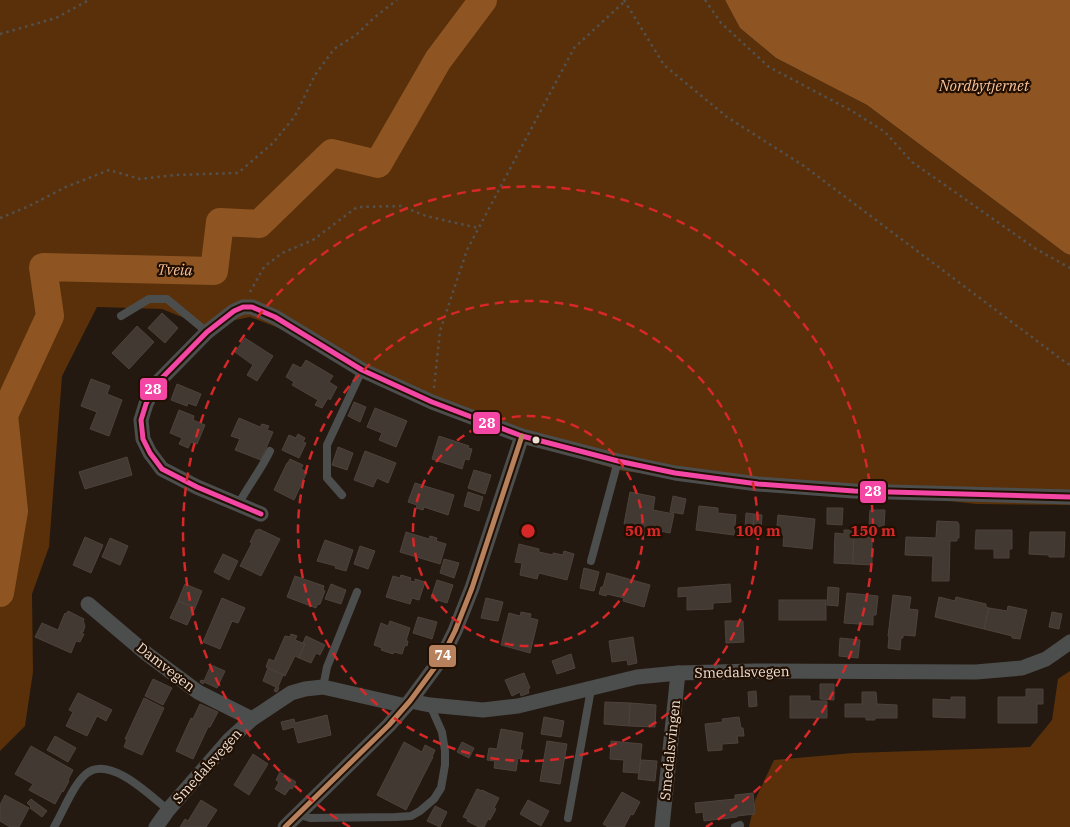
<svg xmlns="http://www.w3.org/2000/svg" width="1070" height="827" font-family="'IBM Plex Serif',serif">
	<rect width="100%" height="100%" fill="#231911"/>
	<g fill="#593009">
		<polygon points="0,0 725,0 740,28 776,58 867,105 1065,253 1070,255 1070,505 976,504 889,494 797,491 623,471 595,463 434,410 334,349 250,317 204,326 162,309 97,307 62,376 49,547 32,594 33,672 25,726 0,751"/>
		<polygon points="1070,671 1070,827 749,827 755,800 774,760 853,753 1030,747 1052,720 1058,679"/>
	</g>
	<polygon fill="#8e5523" points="725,0 1070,0 1070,255 1065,253 867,105 776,58 740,28"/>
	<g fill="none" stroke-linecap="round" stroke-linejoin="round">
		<polyline stroke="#8e5523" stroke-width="28" points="0,593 14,511 4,415 50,316 43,267 214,271 220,222 259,224 332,153 378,164 438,60 483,0"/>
	</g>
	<g fill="#423932" stroke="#4d433c">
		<polygon points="162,313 178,328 165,343 148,328"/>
		<polygon points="137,326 154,342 129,369 112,353"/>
		<polygon points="245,338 273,356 257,381 247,375 253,365 235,352"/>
		<polygon points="306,360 333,376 329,382 337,387 330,400 328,398 322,408 315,405 318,400 292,385 294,382 286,377 293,364 301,368"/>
		<polygon points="91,379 110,386 107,394 122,400 109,436 90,429 97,412 81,406"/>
		<polygon points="177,384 201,394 196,406 188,403 187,406 171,400"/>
		<polygon points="354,402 366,407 360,422 348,416"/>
		<polygon points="375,408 407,421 396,447 379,440 382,433 367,427"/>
		<polygon points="179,410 194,416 193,420 205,425 197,444 191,442 188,448 179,444 182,438 170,433"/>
		<polygon points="239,418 260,427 262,424 269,426 267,430 273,432 261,460 235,450 240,439 231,436"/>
		<polygon points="298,434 305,438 303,442 306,443 299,458 282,450 289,435 296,438"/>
		<polygon points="439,436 469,446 468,448 472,449 469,460 465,459 462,469 432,459"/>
		<polygon points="338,447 353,453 347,470 332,465"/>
		<polygon points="365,451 396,463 388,483 377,478 373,487 354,480"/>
		<polygon points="127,457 132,475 85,489 79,472"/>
		<polygon points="290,459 303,465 301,469 307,472 294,500 274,490 287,463 288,463"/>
		<polygon points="474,470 491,475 485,494 468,488"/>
		<polygon points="415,483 454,495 448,515 424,507 423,510 416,508 417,505 408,502"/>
		<polygon points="468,492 483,497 479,511 464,506"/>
		<polygon points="630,492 655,497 653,510 674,514 670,533 645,528 644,535 628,532 630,525 624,524"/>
		<polygon points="673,496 686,499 683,514 670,512"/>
		<polygon points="699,506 718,508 718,513 736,515 734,535 696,530"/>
		<polygon points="827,508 843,508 842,525 827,524"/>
		<polygon points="870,510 885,510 884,527 869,526"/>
		<polygon points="746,513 754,514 753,531 745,530"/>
		<polygon points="754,514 762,515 761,532 753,531"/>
		<polygon points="778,515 815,519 812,549 783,546 784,535 776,535"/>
		<polygon points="937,521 958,522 958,524 959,524 959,538 957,538 957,541 950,541 949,581 932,581 933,556 905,555 906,537 936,538"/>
		<polygon points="259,529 280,539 261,576 240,566 252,543 250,542 256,530 258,530"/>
		<polygon points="844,530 854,530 853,564 834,563 835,533 844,534"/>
		<polygon points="854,530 864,530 864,534 872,534 872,565 853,564"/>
		<polygon points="976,530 1012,530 1012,549 1009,549 1009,558 994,558 994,549 975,549"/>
		<polygon points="406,532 429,539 430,536 437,538 436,541 446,544 440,564 400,552"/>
		<polygon points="1030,532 1065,532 1064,557 1049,557 1049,555 1029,554"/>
		<polygon points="85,537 103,545 91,573 73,565"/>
		<polygon points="110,538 128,546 120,565 102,557"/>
		<polygon points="325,540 353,550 346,571 335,568 336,566 317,561"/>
		<polygon points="519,544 539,549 539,552 553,555 553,553 563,555 564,551 574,554 567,580 539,573 537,579 520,575 522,563 515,562"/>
		<polygon points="360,546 375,551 368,569 354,564"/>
		<polygon points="223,554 238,561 229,580 214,572"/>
		<polygon points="444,559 459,563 454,578 440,573"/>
		<polygon points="584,568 599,572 594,591 580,588"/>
		<polygon points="607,573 650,585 644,607 623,601 624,598 607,594 606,596 599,594 601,587 603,587"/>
		<polygon points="401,575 411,578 410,581 415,582 415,579 425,582 419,600 412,598 410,604 386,597 393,576 400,578"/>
		<polygon points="295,576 324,586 323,590 325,591 320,604 317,605 316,608 287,597"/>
		<polygon points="437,580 453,585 447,603 431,598"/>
		<polygon points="185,584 202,591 195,608 178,601"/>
		<polygon points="331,584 346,590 341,604 325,599"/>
		<polygon points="730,584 731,602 713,603 713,609 687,610 687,596 678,597 678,588"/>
		<polygon points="828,587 839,588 838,606 827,605"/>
		<polygon points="847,593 878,596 876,615 873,615 873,625 844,623"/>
		<polygon points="893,595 911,597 909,609 918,610 915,636 903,635 903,638 901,638 900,650 888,648 889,636 888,636"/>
		<polygon points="939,597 955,601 956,597 986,604 986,607 989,608 984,629 935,617"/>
		<polygon points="222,598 245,608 238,623 232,621 220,649 203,642"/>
		<polygon points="486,598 503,602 498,621 481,618"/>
		<rect x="779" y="600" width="47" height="20"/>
		<polygon points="178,601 195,608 187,625 170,618"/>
		<polygon points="1008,606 1027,610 1020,639 1012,638 1012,636 984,629 989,608 1007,611"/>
		<polygon points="68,611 84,619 83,622 84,622 84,624 85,626 83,632 80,632 84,634 80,642 76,641 71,653 35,637 42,623 58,630 65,613 66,614"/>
		<polygon points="521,612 531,614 530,618 538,620 530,653 501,645 509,613 520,616"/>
		<polygon points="1052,612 1062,614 1059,629 1049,627"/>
		<polygon points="418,617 437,622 432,639 413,633"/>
		<polygon points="390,621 410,628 406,641 408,641 407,646 405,645 402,654 394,652 393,654 381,650 382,648 374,645 381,623 388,626"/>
		<polygon points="725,621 743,621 744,642 726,643"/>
		<polygon points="291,634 297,636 295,640 305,644 299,658 295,656 285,676 266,667 269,659 274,661 285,636 290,637"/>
		<polygon points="306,636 325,645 320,655 316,653 311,663 299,658 305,644 303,643"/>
		<polygon points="633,637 637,663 628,665 627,660 612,662 609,641"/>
		<polygon points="840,638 860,640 858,658 839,656"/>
		<polygon points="571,654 575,668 557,674 552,661"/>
		<polygon points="211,665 225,671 217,688 204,682 203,684 200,682 201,680 204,681"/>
		<polygon points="268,668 283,675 278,687 279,688 277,692 274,691 276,687 263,681"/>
		<polygon points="524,673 530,688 528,689 529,693 521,696 520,692 512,696 505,680"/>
		<polygon points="153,679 172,688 163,705 145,696"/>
		<polygon points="820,684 834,684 834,700 820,699"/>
		<polygon points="1026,689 1043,689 1043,704 1037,704 1037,723 998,723 998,697 1026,697"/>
		<polygon points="756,691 757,706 749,707 748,692"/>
		<polygon points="862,692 876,692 877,704 897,705 897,718 875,718 875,720 866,720 866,717 845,717 845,704 862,704"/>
		<polygon points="78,693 112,710 106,721 97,716 87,736 66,726 73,712 69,710"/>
		<polygon points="790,696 810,696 810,701 827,701 827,718 790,718"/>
		<polygon points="951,697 965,697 965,718 933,717 933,699 951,700"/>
		<polygon points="144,698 164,708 142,755 124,747 127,739 125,739"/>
		<polygon points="605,702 630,703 629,726 604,724"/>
		<polygon points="630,703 656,705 655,727 629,726"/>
		<polygon points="200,704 218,712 210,727 208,727 193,759 176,751 191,718 193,719"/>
		<polygon points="327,715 331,735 298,743 294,727 283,730 281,722 294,719 295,723"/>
		<polygon points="544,717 564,721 561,737 541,734"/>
		<polygon points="739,717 741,728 743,728 744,736 737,736 738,743 722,744 722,750 708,751 705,724 723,722 722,719"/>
		<polygon points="501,729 523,733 520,750 523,750 521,759 518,758 516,771 494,768 495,761 487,760 489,748 497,749"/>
		<polygon points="55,736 76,748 68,762 47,750"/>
		<polygon points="547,741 567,744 560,784 540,781"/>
		<polygon points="611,741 642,744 639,773 623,772 624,760 610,759"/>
		<polygon points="404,742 422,752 425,745 435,750 432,757 433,757 406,810 377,795"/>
		<polygon points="462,742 474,748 469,758 457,752"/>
		<polygon points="31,746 73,770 68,780 69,781 63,792 62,791 55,804 29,790 33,784 15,774"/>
		<polygon points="253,754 268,764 249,795 234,785"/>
		<polygon points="641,760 657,761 655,781 638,779"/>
		<polygon points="280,772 296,782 292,789 290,788 285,795 275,789 279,782 276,780"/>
		<polygon points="477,789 482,791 482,790 499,798 494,808 496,809 490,820 488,819 484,827 479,827 467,821 468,819 463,817"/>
		<polygon points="622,792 640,802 633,815 631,814 624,827 608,827 603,824"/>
		<polygon points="753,793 755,814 737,816 737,817 704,821 703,812 696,813 695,803 735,799 735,795"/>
		<polygon points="5,795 29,808 19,827 10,827 0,821 0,805"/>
		<polygon points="31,799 47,811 42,817 30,808 31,807 27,803"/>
		<polygon points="201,800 217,810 206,827 180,827 185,819 188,821"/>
		<polygon points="528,800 549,811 541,826 520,814"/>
		<polygon points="435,806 447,812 440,827 427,821"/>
	</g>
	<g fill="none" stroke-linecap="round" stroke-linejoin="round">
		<g stroke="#53514f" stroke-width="2.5" stroke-dasharray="2.5 4" stroke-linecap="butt">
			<polyline points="624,0 664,65 727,117 804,166 1065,362 1070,365"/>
			<polyline points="705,0 721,23 769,67 852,111 885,132 912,162 1036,249 1070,268"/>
			<polyline points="0,34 56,18 89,0"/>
			<polyline points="0,218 27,207 66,187 109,170 140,179 174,175 238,173 273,143 295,116 315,75 334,49 356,35 375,17 397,0"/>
			<polyline points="250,292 264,267 282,253 313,240 357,207 401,206 426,216 478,228"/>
			<polyline points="434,388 440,331 467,250 574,48 624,2"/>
		</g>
		<g stroke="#4c4e4d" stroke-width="8">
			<polyline points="121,316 149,299 167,299 207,332"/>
			<polyline points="342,495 327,478 327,445 362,370"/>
			<path d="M 238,505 C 248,486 261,470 270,451"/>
			<polyline points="591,561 618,461"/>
			<polyline points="323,687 327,667 357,592"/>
			<polyline points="297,814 310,818 396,817 411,816 420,811 434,799 441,788 445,765 445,751 442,732 430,705"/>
			<polyline points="568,818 591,689"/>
			<path d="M 54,827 C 63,812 73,785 86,774 C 109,754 151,796 168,810"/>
			<polyline points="735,827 740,825"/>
		</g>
		<g stroke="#4c4e4d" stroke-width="15">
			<polyline points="261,514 197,487 162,469 150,453 143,439 141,420 146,404 155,385 207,332 234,311 243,307 252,307 275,317 362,370 432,402 522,436 618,461 675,473 758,484 854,491 1070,497"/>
			<polyline points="88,604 147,654 198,692 252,719"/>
			<polyline points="410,701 430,705 483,710 518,706 637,677 678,673 755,671 976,672 1022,668 1046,659 1070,642"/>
			<polyline points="156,827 168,810 230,739 252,719 291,693 305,689 323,687 406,706"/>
			<polyline points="285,827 389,725 410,701 441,659 455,631 472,588 522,436"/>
			<polyline points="662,827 678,673"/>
		</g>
		<defs>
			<polyline id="bus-1" points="261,514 197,487 162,469 150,453 143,439 141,420 146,404 155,385 207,332 234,311 243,307 252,307 275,317 362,370 432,402 522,436 618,461 675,473 758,484 854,491 1070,497"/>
			<polyline id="bus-2" points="285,827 389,725 410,701 441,659 455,631 472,588 522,436"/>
		</defs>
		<use href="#bus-1" stroke="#210f02" stroke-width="9"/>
		<use href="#bus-2" stroke="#210f02" stroke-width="9"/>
		<use href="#bus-1" stroke="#f346a5" stroke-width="5"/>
		<use href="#bus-2" stroke="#b6815c" stroke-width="5"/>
	</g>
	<g fill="none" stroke="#d62828" stroke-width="2.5" stroke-dasharray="9 6">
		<circle cx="528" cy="531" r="115"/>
		<circle cx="528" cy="531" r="230"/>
		<path d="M350 827A345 345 0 1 1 706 827"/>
	</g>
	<circle fill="#ede0d6" stroke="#210f02" stroke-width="2" cx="536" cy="440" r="4.5"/>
	<g text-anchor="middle" stroke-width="4.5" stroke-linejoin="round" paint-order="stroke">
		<g font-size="14" fill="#ede0d6" stroke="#210f02">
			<text transform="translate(166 667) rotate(38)" y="5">Damvegen</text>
			<text transform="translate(742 672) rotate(-1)" y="5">Smedalsvegen</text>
			<text transform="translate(670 750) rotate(-84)" y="5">Smedalsvingen</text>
			<text transform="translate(207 766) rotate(-48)" y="5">Smedalsvegen</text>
		</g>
		<g font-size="15" font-style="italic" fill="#f7c199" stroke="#210f02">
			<text x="984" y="91">Nordbytjernet</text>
			<text transform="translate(175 270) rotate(1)" y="5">Tveia</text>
		</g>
	</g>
	<circle cx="528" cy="531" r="8" fill="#d62828" stroke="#210f02" stroke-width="2.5"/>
	<g font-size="15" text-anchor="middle" font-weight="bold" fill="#d62828" stroke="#210f02" stroke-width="4.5" stroke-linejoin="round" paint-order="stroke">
		<text x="643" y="536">50 m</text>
		<text x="758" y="536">100 m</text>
		<text x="873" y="536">150 m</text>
	</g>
	<g stroke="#210f02" stroke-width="2">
		<rect x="139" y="377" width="29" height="24" rx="5" fill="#f346a5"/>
		<rect x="472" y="411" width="29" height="24" rx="5" fill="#f346a5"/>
		<rect x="859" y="480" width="28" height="24" rx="5" fill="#f346a5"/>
		<rect x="428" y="644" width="29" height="24" rx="5" fill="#b6815c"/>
	</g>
	<g font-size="14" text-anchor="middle" font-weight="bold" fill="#fff">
		<text x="153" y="394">28</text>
		<text x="487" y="428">28</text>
		<text x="873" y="496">28</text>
		<text x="443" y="660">74</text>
	</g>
</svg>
